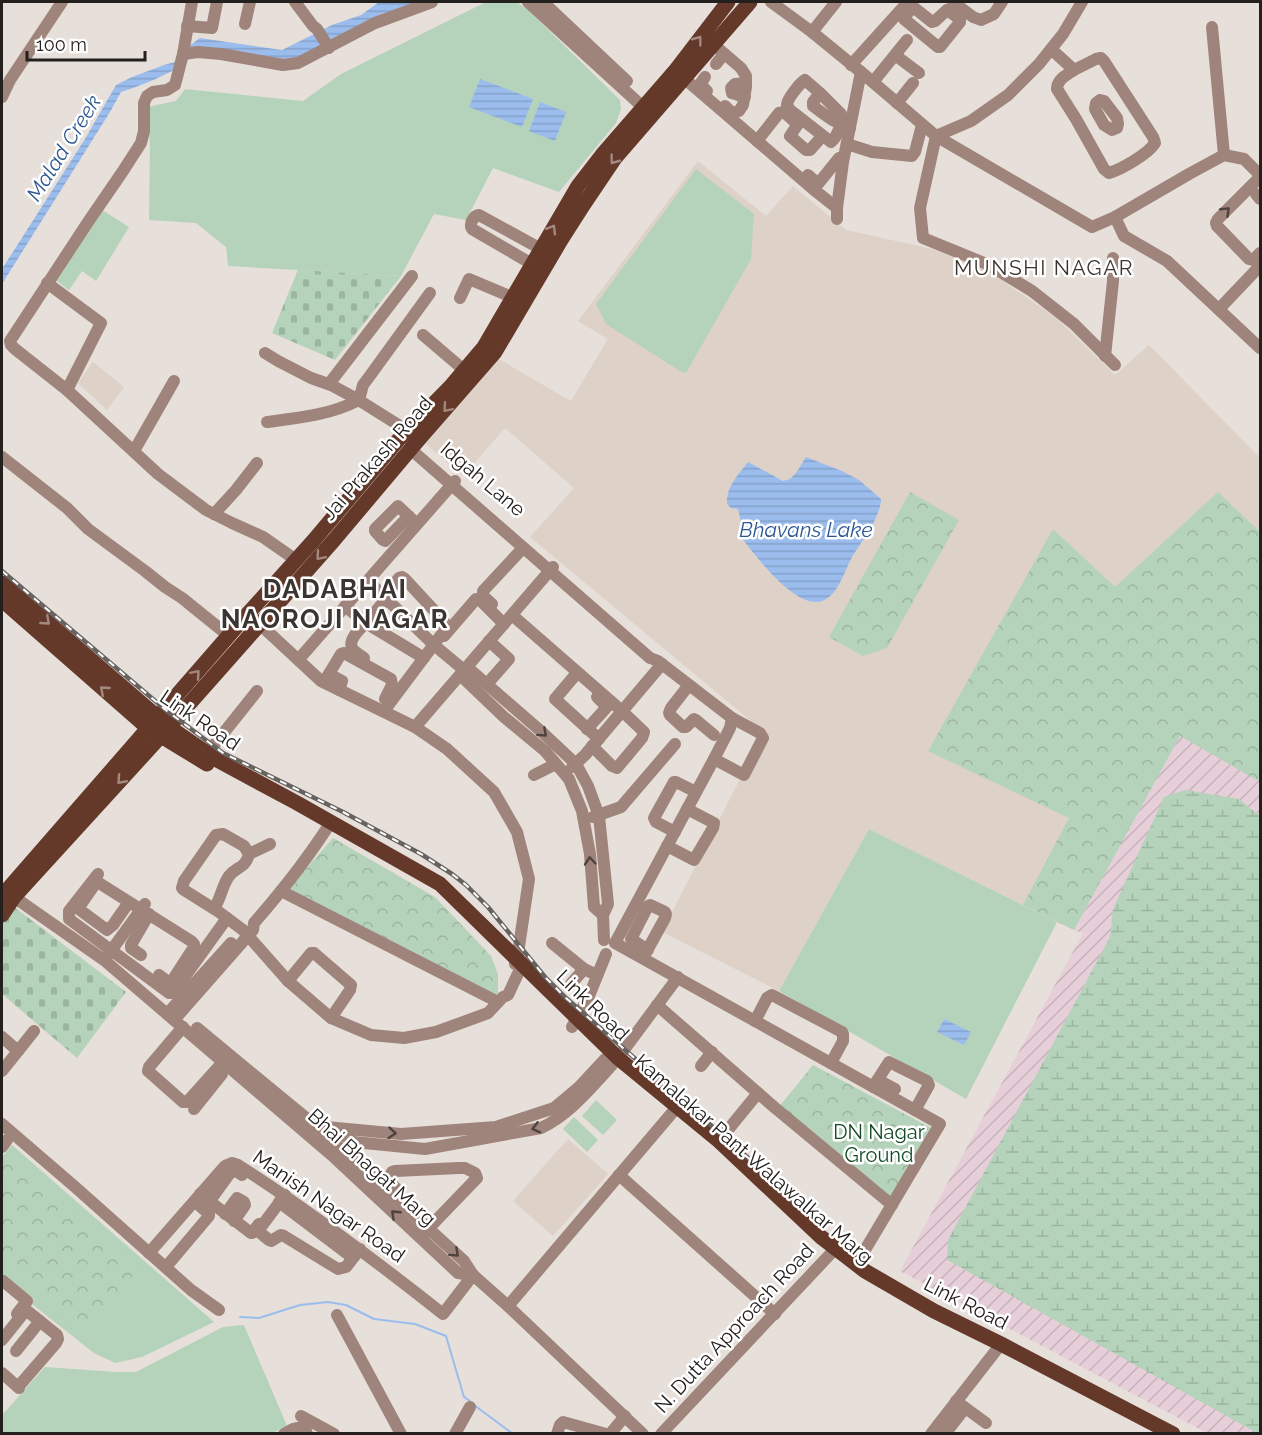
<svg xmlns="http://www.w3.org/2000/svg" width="1262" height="1435" font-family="Raleway,sans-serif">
	<defs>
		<pattern id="industrial-furrows" width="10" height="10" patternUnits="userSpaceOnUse" patternTransform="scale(1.5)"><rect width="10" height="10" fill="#e7cfda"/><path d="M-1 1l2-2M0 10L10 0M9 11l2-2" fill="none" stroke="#c6b1bb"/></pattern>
		<pattern id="forest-crowns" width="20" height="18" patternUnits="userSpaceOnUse" patternTransform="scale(1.5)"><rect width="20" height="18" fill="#b5d3ba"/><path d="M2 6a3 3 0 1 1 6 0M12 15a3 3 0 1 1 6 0" fill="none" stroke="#9bb59f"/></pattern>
		<pattern id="wetland-marsh" width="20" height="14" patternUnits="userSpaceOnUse" patternTransform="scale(1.5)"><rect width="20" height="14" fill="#b5d3ba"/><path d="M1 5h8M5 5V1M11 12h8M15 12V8" fill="none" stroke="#9bb59f"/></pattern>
		<pattern id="cemetery-stones" width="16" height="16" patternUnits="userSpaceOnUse" patternTransform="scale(1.5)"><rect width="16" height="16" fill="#b5d3ba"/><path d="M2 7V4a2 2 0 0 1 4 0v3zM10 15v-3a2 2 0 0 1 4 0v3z" fill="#9bb59f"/></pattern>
		<pattern id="water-rules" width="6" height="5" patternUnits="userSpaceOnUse" patternTransform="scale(1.5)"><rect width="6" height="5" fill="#9bbded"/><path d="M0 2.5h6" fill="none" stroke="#85a2cb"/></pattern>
	</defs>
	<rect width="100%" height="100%" fill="#e6dfda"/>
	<g fill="#ded1c8">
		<polygon points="698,161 766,216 793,186 846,230 932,249 988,271 1055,317 1115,375 1149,345 1260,458 1260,782 1180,736 1074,930 869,829 779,991 662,932 764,732 530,537 574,488 505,428 463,476 426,444 497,358 571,401 608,339 578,321"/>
		<polygon points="93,362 124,387 107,410 78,383"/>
		<polygon points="568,1139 608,1174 553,1236 513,1201"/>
	</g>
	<polygon fill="url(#industrial-furrows)" points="1180,736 1260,782 1260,1433 1207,1433 900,1271 1083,933 1074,930"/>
	<g fill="#b5d3ba">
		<polygon points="486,2 517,2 528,10 620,100 621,109 616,123 559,192 493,168 466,220 434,214 401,276 228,266 226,247 196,223 149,220 150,145 147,107 176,101 185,89 303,101 341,74"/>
		<polygon points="696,169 754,214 751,259 686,373 680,371 606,324 596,304"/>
		<polygon points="102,210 129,227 96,281 82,271 69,290 57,281"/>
		<polygon points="869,829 1057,922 966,1099 779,991"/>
		<polygon points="596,1100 617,1120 603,1135 582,1116"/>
		<polygon points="574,1117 598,1140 587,1152 563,1129"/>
		<polygon points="12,1145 214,1322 142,1357 115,1363 94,1353 28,1301 2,1277 2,1157"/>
		<polygon points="244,1325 287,1426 270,1434 2,1434 2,1415 45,1367 117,1372 136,1372 223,1327"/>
	</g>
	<g fill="url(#forest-crowns)">
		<polygon points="910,492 959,520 887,648 863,656 829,637"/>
		<polygon points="1218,492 1260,532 1260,782 1180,736 1074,930 1023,905 1069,818 928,751 1053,529 1115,587"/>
		<polygon points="333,838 435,897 491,956 498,974 498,993 495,995 286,891"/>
		<polygon points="813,1065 931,1128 892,1205 778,1108"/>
		<polygon points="14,1153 141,1267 79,1336 2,1265 2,1167"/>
	</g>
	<polygon fill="url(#wetland-marsh)" points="1185,790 1239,799 1260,816 1260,1433 1257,1433 947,1260 948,1240 1110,937 1113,909 1164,797"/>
	<g fill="url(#cemetery-stones)">
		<polygon points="298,270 401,276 335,360 272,333"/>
		<polygon points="14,907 126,992 77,1058 2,994 2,922"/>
	</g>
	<g fill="url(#water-rules)">
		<path d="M 379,2 L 425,2 L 381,14 L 297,59 L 285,62 L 198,49 C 195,53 192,57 188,60 C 174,73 140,86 121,92 L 110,112 L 2,284 L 2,269 L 85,139 L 116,85 L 132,77 L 164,65 L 175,62 L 185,49 L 200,38 L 282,50 L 332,25 L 361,15 Z"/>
		<polygon points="480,79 533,99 522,127 469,107"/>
		<polygon points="540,102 566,112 555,141 529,131"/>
		<path d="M 806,457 L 842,471 L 859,480 L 881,499 C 881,517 861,542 852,557 C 845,570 840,588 829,597 C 802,621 752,551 738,533 L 742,526 L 738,509 L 731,508 L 727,504 C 726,487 738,475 748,462 L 783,481 L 790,479 L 796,473 Z"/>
		<polygon points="944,1019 971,1032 964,1045 937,1032"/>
	</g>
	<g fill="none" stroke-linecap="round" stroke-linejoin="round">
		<g stroke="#9bbded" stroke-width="2">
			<polyline points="240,1317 259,1318 300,1305 328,1302 346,1305 374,1319 415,1324 446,1336 464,1397 470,1401"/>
			<polyline points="474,1405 513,1434"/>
		</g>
		<g stroke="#9f847b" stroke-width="12">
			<polyline points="295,2 313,26 317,29 329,48"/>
			<polyline points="528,2 644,108"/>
			<polyline points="543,2 627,81"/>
			<polyline points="771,2 812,32 861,72 936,136 1092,227 1115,217 1189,174 1224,155 1244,159 1260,175"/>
			<polyline points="907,2 932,22 935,21 947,10 960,19 960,22 940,47 938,47 904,19 905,16 913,7"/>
			<polyline points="953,2 973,17 981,20 994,14 1002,2"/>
			<polyline points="245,24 250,2"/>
			<polyline points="187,26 212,28 217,2"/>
			<polyline points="1212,27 1224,155"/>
			<polyline points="812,32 836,2"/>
			<polyline points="713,44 741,68 746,76 746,87 743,105 739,111 732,113 725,106"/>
			<path d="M 1051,49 L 1074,70 C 1067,75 1057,79 1057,89 L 1076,119 L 1104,169 L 1109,173 C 1122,169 1148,154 1155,143 L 1153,137 L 1104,61 L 1101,58 L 1096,59 L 1074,70"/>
			<polyline points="183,54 198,52 221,54 283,65 298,63 375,23 432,2"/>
			<polyline points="895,55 919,73"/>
			<polyline points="716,64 724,54"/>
			<polyline points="851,65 907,3"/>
			<polyline points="678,73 813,189 837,208"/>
			<polyline points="705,77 700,84 707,91"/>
			<polyline points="873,82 907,40"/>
			<path d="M 820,93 L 841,114 C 841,125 839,135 831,142 L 790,110 C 789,108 788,107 787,105 C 787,99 800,83 805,80 L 820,93 L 813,102 L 813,106 C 825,115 836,124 850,128"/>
			<polyline points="2,97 10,80 62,2"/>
			<polyline points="745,97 732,93 731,88 735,84 746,83"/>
			<polygon points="1100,100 1104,101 1117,118 1118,124 1117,128 1112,130 1104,125 1095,109 1096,103"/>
			<polyline points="897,103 913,83"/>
			<polyline points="798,124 790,136 806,150 810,150 818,141"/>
			<polyline points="936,136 920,208 923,238 989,265 1032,291 1074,324 1115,365"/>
			<polyline points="936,136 971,121 1008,95 1039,64 1063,34 1082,2"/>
			<polyline points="757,141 779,113 784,112 794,121"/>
			<polyline points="847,144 872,152 912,156 915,152 922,125"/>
			<polyline points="808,175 818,184 839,158"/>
			<polyline points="1260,177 1218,219 1216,223 1217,226 1249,259 1253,260 1260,253"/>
			<polyline points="1256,194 1260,199"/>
			<polyline points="1115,217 1124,236 1167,261 1260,348"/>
			<polyline points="837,219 837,208 843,162 861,72"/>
			<path d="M 532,264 L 472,229 C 469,224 473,216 479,215 L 541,249"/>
			<polyline points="47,283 101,323 67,390 158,474 206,510 232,523 263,537 296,560"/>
			<polyline points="460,298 469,279 514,298"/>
			<polyline points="1219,309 1260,266"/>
			<polyline points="423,335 464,370"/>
			<polyline points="265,353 278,361 311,378 331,385 357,399 408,431 410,434 411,446 416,454 650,658 658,661 732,718 730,728 714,759 615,943 940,1124 856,1265"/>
			<polyline points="1105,356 1113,281 1113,258"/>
			<polyline points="329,384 412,276"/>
			<polyline points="67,390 15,349 11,345 10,341 88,222 123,171 141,143 144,131 144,103 147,96 153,92 167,90 175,85 183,54 192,2"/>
			<path d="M 267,422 C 299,418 330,415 359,400 L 363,385 L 369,377 L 430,293"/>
			<polyline points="134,451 174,381"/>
			<polyline points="2,457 67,508 88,529 145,571 165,587 182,598 229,636"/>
			<polyline points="214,514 236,490 257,463"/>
			<polyline points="409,516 385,541 383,540 375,531 375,529 398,506 399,507 417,524"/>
			<polyline points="368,581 434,645 464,670"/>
			<polyline points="384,597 399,578 402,577 405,579 443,620 447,627 384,711"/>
			<polyline points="386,599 366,623 424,658"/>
			<polyline points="492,604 483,596 483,591 523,548"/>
			<path d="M 345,606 L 366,623 C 361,628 348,639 352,648 C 354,652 360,655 364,658"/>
			<polyline points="512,615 622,711 644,732 642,738 617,768 612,766 592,746"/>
			<polyline points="253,618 321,681 415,727 447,749 494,792 517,832 529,879 517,960 515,964"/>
			<polyline points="444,636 476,599 480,600 504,624"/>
			<polyline points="299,659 455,481"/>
			<polyline points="467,667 543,733 576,764 588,786 599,816 608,904 603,915 604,940"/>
			<polyline points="577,673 555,699 599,739"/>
			<polyline points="329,674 342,681 339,690"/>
			<polyline points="460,675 504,717 545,751 569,779 582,811 590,854 594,907 603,915"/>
			<polyline points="324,682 341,654 344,653 391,679 392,685 385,699"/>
			<polyline points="487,684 509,659 489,641"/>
			<polyline points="689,685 671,708 669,713 670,715 683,727 686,727 694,719 696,720 714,735"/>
			<polyline points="415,727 553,567"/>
			<polyline points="587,729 607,707 597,697"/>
			<polyline points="714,759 744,775 763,738 760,733 732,718"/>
			<polyline points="202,760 257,691"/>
			<polyline points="572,767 585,755 662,664"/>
			<polyline points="534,775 556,764"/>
			<polyline points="593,817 621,807 675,744"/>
			<polyline points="675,832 656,822 654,818 674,782 676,782 696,792"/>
			<polyline points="667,846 694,860 713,828 714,823 687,809"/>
			<polyline points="249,854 270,844"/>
			<polyline points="98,874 69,911 69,919 169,993 173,993 176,989 227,918"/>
			<polyline points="8,890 14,897 104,960 335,1158 458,1273 473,1275 508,1306 677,1107"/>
			<polyline points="281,891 498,1002"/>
			<polyline points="129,902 113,925 107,930 80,910 79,907 95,884 99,883 191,941 194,944 194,947 172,981 167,981 159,975"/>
			<path d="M 214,909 C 221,898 222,886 229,876 C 237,866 245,869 249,854 L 244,846 L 223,834 L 216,835 L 184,881 L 182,888 L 184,890 L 219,912 L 243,930 L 288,981 L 331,1018 L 371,1035 L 404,1038 L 436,1032 L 488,1013 L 503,997 L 508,995 L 522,965"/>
			<polyline points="552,943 584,969 597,975"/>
			<polyline points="108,955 145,904"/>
			<polyline points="141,955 131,948 131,945 149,914"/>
			<polyline points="643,958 665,918 666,914 665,912 650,905 648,906 631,939 648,950"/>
			<polyline points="288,981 311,953 314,953 351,985 350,990 331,1018"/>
			<polyline points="571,984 584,969"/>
			<polyline points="657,1005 774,1107 892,1205"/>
			<polyline points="167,1014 231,943"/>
			<path d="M 174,1020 L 253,930 L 254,923 C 282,891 308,858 331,822"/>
			<polyline points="755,1021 767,998 772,995 842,1032 843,1034 843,1041 831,1063"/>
			<polyline points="183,1027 149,1067 148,1071 183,1102 187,1102 223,1062"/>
			<polyline points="572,1027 589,996 606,954"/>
			<polyline points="197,1028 317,1127 464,1261 473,1275"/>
			<polyline points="2,1037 18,1051"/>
			<polyline points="618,1058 678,977"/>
			<polyline points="701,1066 712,1052"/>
			<polyline points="2,1071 34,1031"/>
			<polyline points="878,1080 895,1089"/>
			<polyline points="873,1087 889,1062 927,1081 929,1085 915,1110"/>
			<polyline points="194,1109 222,1074"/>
			<polyline points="2,1124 74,1186 191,1290 219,1310"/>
			<polyline points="315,1126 401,1134 496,1127 554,1108 579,1087 605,1059"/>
			<path d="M 334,1129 L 354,1142 L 425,1149 L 541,1128 C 569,1115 591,1088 612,1065"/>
			<polyline points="727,1131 758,1093"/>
			<polyline points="2,1147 7,1140"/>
			<polyline points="619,1175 775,1314"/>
			<polyline points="200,1194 251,1233 252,1233 259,1224"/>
			<polyline points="285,1195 258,1231 269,1240 271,1241 281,1235 284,1236 338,1269 346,1267 360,1249"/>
			<polyline points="398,1195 400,1193 392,1184 389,1177 392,1172 395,1171 459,1168 465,1168 475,1173 477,1178 424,1233"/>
			<polyline points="209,1202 230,1173 237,1171 242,1175"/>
			<polyline points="279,1202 353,1258"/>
			<polyline points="225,1214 237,1198 244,1202 245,1205 234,1221"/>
			<path d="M 149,1253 L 225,1166 L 232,1163 L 238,1165 C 309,1210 376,1261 443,1314 L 473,1275"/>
			<polyline points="166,1267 209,1216 209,1214 200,1206"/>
			<polyline points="2,1282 3,1281 27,1301 17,1314"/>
			<polyline points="508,1306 643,1434"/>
			<polyline points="337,1315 401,1434"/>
			<polyline points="2,1340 26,1310 57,1335 58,1339 56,1343 18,1387"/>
			<polyline points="16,1351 40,1321"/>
			<polyline points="2,1373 19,1388"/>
			<polyline points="956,1401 986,1423"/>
			<polyline points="301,1416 334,1434"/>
			<polyline points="284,1434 293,1429 301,1427 306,1431 307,1434"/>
			<polyline points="455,1434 470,1407"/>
			<polyline points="557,1434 560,1425 563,1422 606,1434"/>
			<polyline points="610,1434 625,1416"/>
			<polyline points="661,1434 835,1249"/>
			<polyline points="931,1434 1001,1344"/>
			<polyline points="945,1434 965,1408"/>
		</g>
		<g stroke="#64392a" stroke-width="15">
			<polyline points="2,583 169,727 217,760 297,803 440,884 618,1058 719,1141 821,1237 865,1271 934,1311 1001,1344 1173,1434"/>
			<polyline points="2,600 148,728 207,764"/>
			<polyline points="2,896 244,618 314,540 400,438 450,387 484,347 578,186 602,155 675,71 728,2"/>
			<polyline points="2,915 14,897 160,737 334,540 414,445 495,352 561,240 584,204 615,158 750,2"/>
		</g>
		<defs>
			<polyline id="rail" points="2,571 167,711 223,753 343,812 421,854 452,874 466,885 488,907 545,977 566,998 803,1206"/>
		</defs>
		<use href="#rail" stroke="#676360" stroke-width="4.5"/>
		<use href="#rail" stroke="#fff" stroke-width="2" stroke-dasharray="7" stroke-linecap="butt"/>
	</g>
	<defs><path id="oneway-chevron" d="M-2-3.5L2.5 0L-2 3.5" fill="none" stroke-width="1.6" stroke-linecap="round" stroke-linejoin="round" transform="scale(1.5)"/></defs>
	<g stroke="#a2887f">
		<use href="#oneway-chevron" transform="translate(698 40) rotate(-53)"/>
		<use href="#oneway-chevron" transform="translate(614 160) rotate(127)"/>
		<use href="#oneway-chevron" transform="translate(552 229) rotate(-59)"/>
		<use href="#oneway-chevron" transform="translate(447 408) rotate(131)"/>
		<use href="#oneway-chevron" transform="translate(320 556) rotate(131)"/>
		<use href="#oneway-chevron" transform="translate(46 621) rotate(41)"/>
		<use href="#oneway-chevron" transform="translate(196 674) rotate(-49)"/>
		<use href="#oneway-chevron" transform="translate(104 690) rotate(-139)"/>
		<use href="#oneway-chevron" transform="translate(121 780) rotate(132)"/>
	</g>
	<g stroke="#4e433f">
		<use href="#oneway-chevron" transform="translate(1226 211) rotate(-44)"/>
		<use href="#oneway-chevron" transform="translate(543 733) rotate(42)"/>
		<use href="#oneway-chevron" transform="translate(590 861) rotate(-95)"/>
		<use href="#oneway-chevron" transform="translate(536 1128) rotate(166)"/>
		<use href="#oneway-chevron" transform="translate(392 1133) rotate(5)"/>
		<use href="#oneway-chevron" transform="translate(395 1214) rotate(-137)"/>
		<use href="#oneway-chevron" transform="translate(455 1253) rotate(42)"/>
	</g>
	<g text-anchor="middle" stroke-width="5" stroke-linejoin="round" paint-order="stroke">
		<g font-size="20" fill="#23201e" stroke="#fff">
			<text transform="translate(377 458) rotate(-49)" y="7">Jai Prakash Road</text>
			<text transform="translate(483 479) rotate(40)" y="7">Idgah Lane</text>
			<text transform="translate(200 720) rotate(34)" y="7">Link Road</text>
			<text transform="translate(593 1005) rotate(44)" y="7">Link Road</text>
			<text transform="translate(754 1159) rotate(41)" y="7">Kamalakar Pant Walawalkar Marg</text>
			<text transform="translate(372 1167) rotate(42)" y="7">Bhai Bhagat Marg</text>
			<text transform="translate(329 1206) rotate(35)" y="7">Manish Nagar Road</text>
			<text transform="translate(966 1303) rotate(27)" y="7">Link Road</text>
			<text transform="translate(734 1328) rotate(-47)" y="7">N. Dutta Approach Road</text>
		</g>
		<g font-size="20" fill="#114922" stroke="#fff">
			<text x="879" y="1139">DN Nagar<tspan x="879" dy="23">Ground</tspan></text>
		</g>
		<g font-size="21" font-style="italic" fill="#2c5793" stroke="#fff">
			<text transform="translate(64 148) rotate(-58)" y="7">Malad Creek</text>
			<text x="806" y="537">Bhavans Lake</text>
		</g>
		<g font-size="21" letter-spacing="1.5" fill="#3a3531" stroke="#fff">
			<text x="1044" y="275">MUNSHI NAGAR</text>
		</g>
		<g font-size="26" font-weight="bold" letter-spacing="1.5" fill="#3a3531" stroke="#fff">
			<text x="335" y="598">DADABHAI<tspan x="335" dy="30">NAOROJI NAGAR</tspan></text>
		</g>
	</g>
	<rect width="1262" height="1435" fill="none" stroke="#23201e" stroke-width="6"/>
	<path d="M27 51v9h118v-9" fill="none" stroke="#23201e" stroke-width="3"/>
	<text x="36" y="51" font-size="18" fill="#23201e" stroke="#ffffff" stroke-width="4.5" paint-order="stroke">100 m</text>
</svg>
